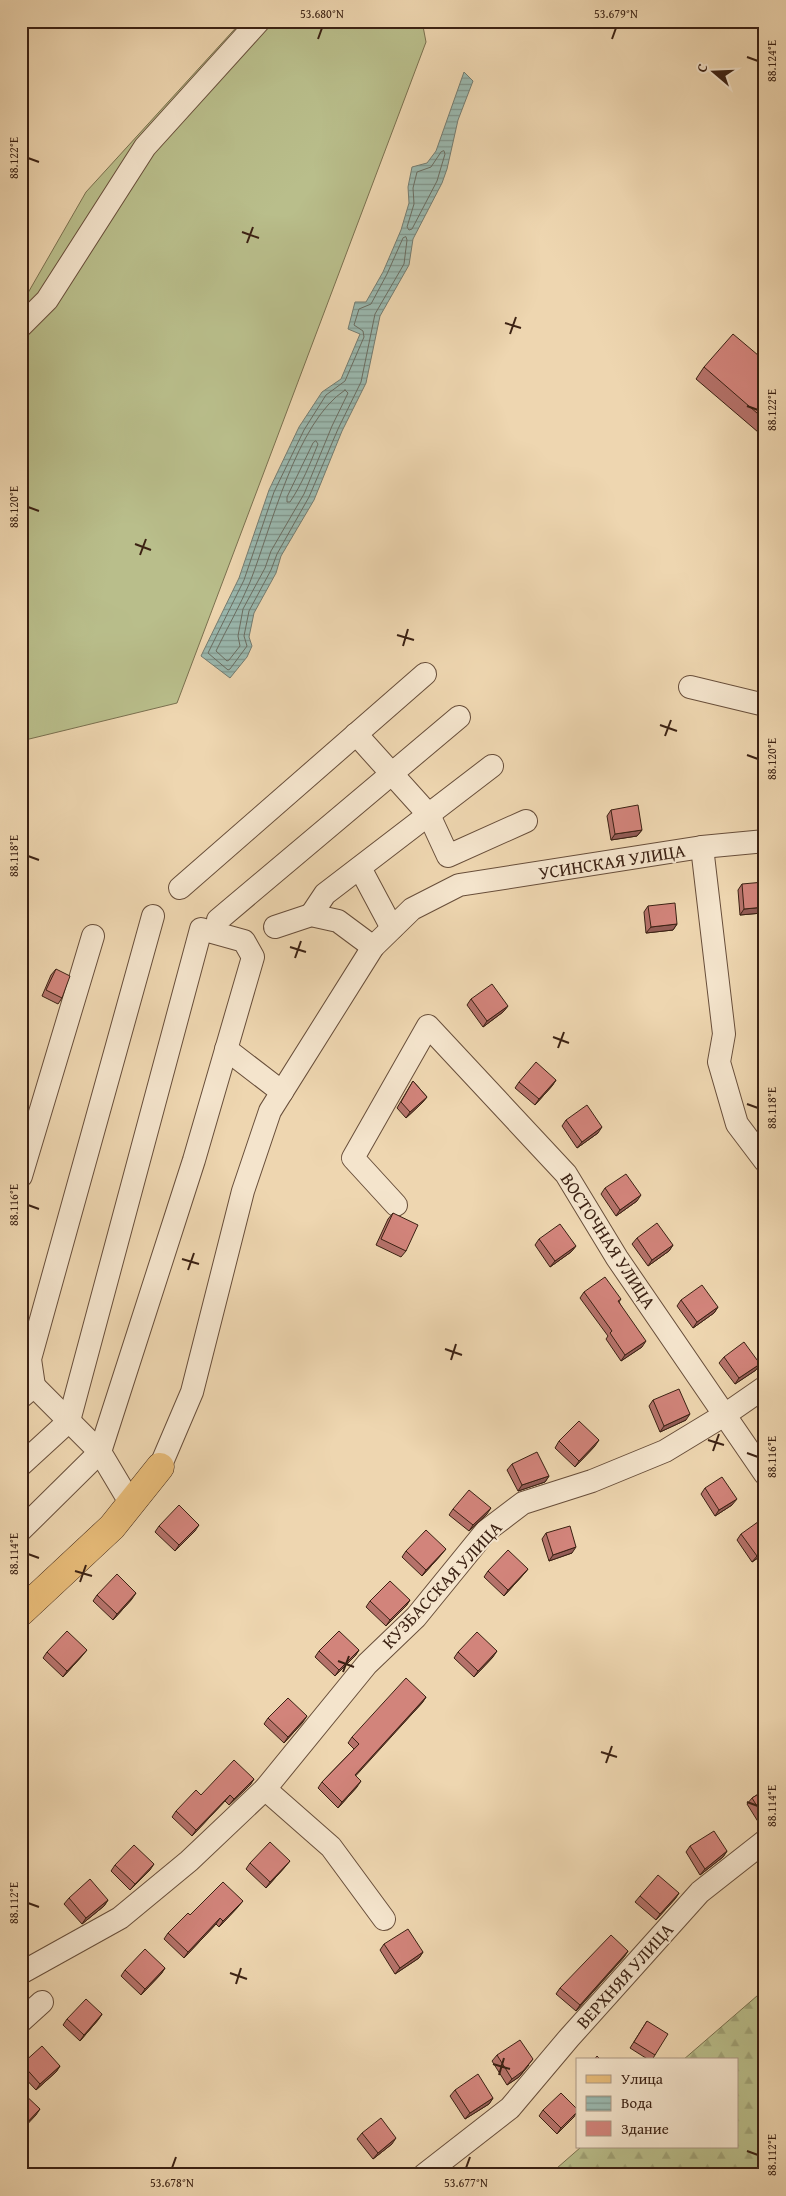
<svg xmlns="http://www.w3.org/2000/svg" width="786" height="2196" font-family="'Gentium Book Plus',serif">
	<defs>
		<pattern id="forest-firs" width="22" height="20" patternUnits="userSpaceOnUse" patternTransform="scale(1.25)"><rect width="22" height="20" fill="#b9be8b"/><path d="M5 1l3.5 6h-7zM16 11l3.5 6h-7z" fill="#a0a377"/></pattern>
		<pattern id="water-rules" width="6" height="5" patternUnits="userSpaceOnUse" patternTransform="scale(1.25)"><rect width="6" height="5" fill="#9ab9b0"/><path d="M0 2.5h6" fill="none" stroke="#7f968e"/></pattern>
	</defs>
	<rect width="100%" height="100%" fill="#eed6b0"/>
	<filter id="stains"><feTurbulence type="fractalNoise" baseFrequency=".004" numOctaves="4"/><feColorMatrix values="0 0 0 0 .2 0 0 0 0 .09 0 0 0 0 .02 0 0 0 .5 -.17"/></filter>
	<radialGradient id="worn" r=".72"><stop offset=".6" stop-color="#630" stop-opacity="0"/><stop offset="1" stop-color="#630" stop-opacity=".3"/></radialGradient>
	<polygon fill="url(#forest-firs)" stroke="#7a704f" points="765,1989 765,2175 549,2175 581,2147 737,2147 737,2060 683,2060"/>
	<polygon fill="#b9be8b" stroke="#7a704f" points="242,21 422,21 426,42 177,703 21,741 21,305 86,192"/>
	<polygon fill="url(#water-rules)" stroke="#747c71" points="464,72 473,81 458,120 447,169 442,183 413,239 409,265 380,316 366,383 342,431 314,500 281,556 276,573 254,613 249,637 252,646 247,657 230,678 201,656 239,578 269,490 299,427 322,392 341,379 360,334 348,329 355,302 366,302 383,272 401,230 409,203 408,187 412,167 427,163 436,151"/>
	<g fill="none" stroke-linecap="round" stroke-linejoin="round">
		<g stroke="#6a6d62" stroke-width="1">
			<polygon points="444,151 445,154 437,181 412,229 409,230 407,227 414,204 413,188 417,172 431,167 441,152"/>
			<polygon points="406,237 407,240 404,264 375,314 361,382 338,429 309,497 277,554 271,570 249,611 244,636 247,646 230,669 228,670 208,653 244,580 274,492 304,430 326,395 345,381 364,337 363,331 354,325 359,309 371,304 387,274 403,238"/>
			<path d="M 345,390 L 348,393 L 332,426 L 304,494 L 271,551 L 265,568 L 243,609 L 238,636 L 240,646 L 229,660 L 227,661 L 216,651 C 227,628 240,606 250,582 C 271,529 296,422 345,390 Z"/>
			<path d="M 316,441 L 318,444 C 310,464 302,484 290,502 L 287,502 L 287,497 L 313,443 Z"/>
		</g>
		<defs>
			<g id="minor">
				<polyline points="21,326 47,300 145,147 259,21"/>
				<polyline points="690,687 765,705"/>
				<polyline points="356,734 429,815 448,856 526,821"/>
				<polyline points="702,847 724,1034 719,1062 737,1124 765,1161"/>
				<polyline points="360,868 392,928"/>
				<polyline points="180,888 425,674"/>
				<polyline points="311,915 325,894 492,766"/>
				<polyline points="218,920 459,717"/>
				<polyline points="275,927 311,915 338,921 373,947"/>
				<polyline points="226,1049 282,1092"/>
				<polyline points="21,1176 93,936"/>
				<polyline points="396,1205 353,1158 428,1026 566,1174 617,1258 765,1474"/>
				<polyline points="23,1375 100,1452 131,1504"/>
				<polyline points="21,1397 34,1386 30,1359 153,916"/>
				<polyline points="21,1465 69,1421 201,929 244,941 253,957 194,1160 100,1452 21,1530"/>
				<polyline points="160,1467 192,1392 243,1191 270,1111 373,947 412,909 459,885 702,847 765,841"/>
				<polyline points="265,1789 331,1847 384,1919"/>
				<polyline points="21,1973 120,1918 189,1861 265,1789 367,1664 416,1617 486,1531 523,1503 592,1481 665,1451 726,1414 765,1387"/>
				<polyline points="21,2021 42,2002"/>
				<polyline points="424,2175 510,2108 569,2038 700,1892 765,1841"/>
			</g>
			<polyline id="major" points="21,1612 112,1527 160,1467"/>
		</defs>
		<use href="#minor" stroke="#684e3a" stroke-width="24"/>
		<use href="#major" stroke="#3b2113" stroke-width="29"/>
		<use href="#minor" stroke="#f4e4cc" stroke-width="22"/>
		<use href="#major" stroke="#e7bb78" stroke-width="28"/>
	</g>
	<g fill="#b5726a" stroke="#3b2113">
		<polygon points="765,361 765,438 696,379 704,367"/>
		<polygon points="611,810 642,830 637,836 611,840 607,816"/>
		<polygon points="742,884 762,913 740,915 738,890"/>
		<polygon points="648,906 677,924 673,930 646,933 644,912"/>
		<polygon points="56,969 62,998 58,1004 42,996 51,975"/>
		<polygon points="471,999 508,1006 503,1012 483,1027 467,1005"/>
		<polygon points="556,1080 552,1086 535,1105 515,1088 519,1082"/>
		<polygon points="413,1081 427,1097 422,1103 406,1118 397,1108"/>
		<polygon points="566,1120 598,1133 577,1148 562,1126"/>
		<polygon points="605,1188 637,1201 616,1216 601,1194"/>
		<polygon points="393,1213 406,1251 401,1257 376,1245 388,1219"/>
		<polygon points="637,1238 673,1245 669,1251 648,1266 632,1244"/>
		<polygon points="539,1239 576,1246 571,1252 550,1267 535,1245"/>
		<polygon points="584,1292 621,1299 619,1302 642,1347 621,1361 606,1339 608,1336 580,1298"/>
		<polygon points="681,1300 718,1307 714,1313 693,1328 677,1306"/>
		<polygon points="724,1357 756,1370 735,1384 719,1363"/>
		<polygon points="653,1400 686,1420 660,1432 649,1406"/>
		<polygon points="559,1441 595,1446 575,1467 555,1448"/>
		<polygon points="512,1464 549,1476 545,1482 518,1491 507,1470"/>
		<polygon points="705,1488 732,1505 715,1516 701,1494"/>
		<polygon points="453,1509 487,1514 469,1531 449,1515"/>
		<polygon points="159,1526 195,1531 175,1551 155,1532"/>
		<polygon points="546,1533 572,1553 549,1561 542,1539"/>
		<polygon points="741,1534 765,1553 752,1562 737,1540"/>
		<polygon points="406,1551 441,1555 422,1576 402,1557"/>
		<polygon points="528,1569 523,1575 504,1596 484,1577 488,1571"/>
		<polygon points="97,1595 132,1599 113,1620 93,1601"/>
		<polygon points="410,1600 406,1606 386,1626 366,1607 370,1601"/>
		<polygon points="359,1650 355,1656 335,1676 315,1657 319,1651"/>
		<polygon points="47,1652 82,1656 63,1677 43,1658"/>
		<polygon points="458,1652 493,1657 474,1677 454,1658"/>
		<polygon points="426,1697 422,1703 355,1775 357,1787 338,1808 318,1788 322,1782 354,1749 348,1743 352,1737"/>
		<polygon points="268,1718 303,1722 284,1743 264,1724"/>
		<polygon points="254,1779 250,1785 229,1805 225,1801 192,1836 172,1817 176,1811 201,1795"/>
		<polygon points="765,1790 765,1826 762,1828 747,1804 752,1798"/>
		<polygon points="690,1846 727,1851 723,1857 700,1875 686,1852"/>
		<polygon points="250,1863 285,1867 266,1888 246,1869"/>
		<polygon points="115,1865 150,1870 130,1890 111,1871"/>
		<polygon points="679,1893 675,1899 656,1920 635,1902 640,1896"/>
		<polygon points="69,1898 108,1900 104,1906 82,1924 64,1904"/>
		<polygon points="238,1907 219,1927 216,1924 184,1958 164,1939 168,1933 190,1915"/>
		<polygon points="384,1944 423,1952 419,1958 395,1974 380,1950"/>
		<polygon points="628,1951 624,1957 576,2011 556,1994 560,1988"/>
		<polygon points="165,1968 161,1974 141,1995 121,1976 125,1970"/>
		<polygon points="102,2014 98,2020 80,2041 63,2025 67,2019"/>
		<polygon points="647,2021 655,2055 652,2060 649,2060 630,2048"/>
		<polygon points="497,2055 529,2065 519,2077 507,2085 492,2061"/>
		<polygon points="22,2064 60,2066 56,2072 36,2090 21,2074"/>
		<polygon points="455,2090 493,2098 489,2104 465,2119 450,2096"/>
		<polygon points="543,2110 574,2117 557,2134 539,2116"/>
		<polygon points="362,2133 392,2144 373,2159 357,2139"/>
	</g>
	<g fill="#935c56" stroke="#3b2113">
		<polygon points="642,830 637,836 611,840 615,834"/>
		<polygon points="765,907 765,910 762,913 740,915 744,909"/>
		<polygon points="677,924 673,930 646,933 651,927"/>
		<polygon points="508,1006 503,1012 483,1027 487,1021"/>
		<polygon points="556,1080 552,1086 535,1105 539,1099"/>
		<polygon points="427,1097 422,1103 406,1118 410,1112"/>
		<polygon points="602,1127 598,1133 577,1148 582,1142"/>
		<polygon points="641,1195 637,1201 616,1216 620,1210"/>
		<polygon points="673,1245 669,1251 648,1266 652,1260"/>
		<polygon points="576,1246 571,1252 550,1267 555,1261"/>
		<polygon points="718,1307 714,1313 693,1328 697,1322"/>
		<polygon points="646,1341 642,1347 621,1361 625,1355"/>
		<polygon points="760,1364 756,1370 735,1384 739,1378"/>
		<polygon points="690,1414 686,1420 660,1432 664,1426"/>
		<polygon points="599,1440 595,1446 575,1467 579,1461"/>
		<polygon points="549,1476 545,1482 518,1491 522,1485"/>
		<polygon points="737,1499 732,1505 715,1516 719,1510"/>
		<polygon points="491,1508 487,1514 469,1531 473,1525"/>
		<polygon points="199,1525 195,1531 175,1551 179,1545"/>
		<polygon points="576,1547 572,1553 549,1561 553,1555"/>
		<polygon points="446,1549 441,1555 422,1576 426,1570"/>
		<polygon points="765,1550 765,1553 752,1562 757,1556"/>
		<polygon points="528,1569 523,1575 504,1596 508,1590"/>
		<polygon points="136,1593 132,1599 113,1620 117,1614"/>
		<polygon points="410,1600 406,1606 386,1626 390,1620"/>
		<polygon points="87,1650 82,1656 63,1677 67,1671"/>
		<polygon points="359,1650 355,1656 335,1676 339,1670"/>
		<polygon points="497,1651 493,1657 474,1677 478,1671"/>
		<polygon points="426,1697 422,1703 351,1781 355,1775"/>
		<polygon points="307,1716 303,1722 284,1743 288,1737"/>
		<polygon points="254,1779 250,1785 229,1805 234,1799"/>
		<polygon points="361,1781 357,1787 338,1808 342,1802"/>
		<polygon points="230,1795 225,1801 192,1836 196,1830"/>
		<polygon points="727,1851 723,1857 700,1875 705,1869"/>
		<polygon points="290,1861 285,1867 266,1888 270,1882"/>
		<polygon points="154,1864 150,1870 130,1890 135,1884"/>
		<polygon points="679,1893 675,1899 656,1920 660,1914"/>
		<polygon points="108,1900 104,1906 82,1924 86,1918"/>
		<polygon points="243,1901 238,1907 219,1927 223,1921"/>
		<polygon points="220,1918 216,1924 184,1958 188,1952"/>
		<polygon points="628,1951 624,1957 576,2011 580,2005"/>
		<polygon points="423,1952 419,1958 395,1974 400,1968"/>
		<polygon points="165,1968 161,1974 141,1995 145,1989"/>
		<polygon points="102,2014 98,2020 80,2041 84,2035"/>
		<polygon points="533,2059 519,2077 507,2085 512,2079"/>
		<polygon points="60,2066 56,2072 36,2090 40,2084"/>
		<polygon points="493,2098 489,2104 465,2119 470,2113"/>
		<polygon points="40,2109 36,2115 21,2131 21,2129"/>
		<polygon points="577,2112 574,2117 557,2134 561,2128"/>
		<polygon points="396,2138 392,2144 373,2159 378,2153"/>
	</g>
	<g fill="#d2847b" stroke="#3b2113">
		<polygon points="733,334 765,361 765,420 704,367"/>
		<polygon points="638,805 642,830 615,834 611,810"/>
		<polygon points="764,882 765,890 765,907 744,909 742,884"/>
		<polygon points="675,903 677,924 651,927 648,906"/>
		<polygon points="56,969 70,976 62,998 46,990"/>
		<polygon points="492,984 508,1006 487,1021 471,999"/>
		<polygon points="536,1062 556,1080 539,1099 519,1082"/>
		<polygon points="413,1081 427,1097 410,1112 401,1102"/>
		<polygon points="587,1105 602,1127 582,1142 566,1120"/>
		<polygon points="626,1174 641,1195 620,1210 605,1188"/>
		<polygon points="393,1213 418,1225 406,1251 381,1239"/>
		<polygon points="657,1223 673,1245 652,1260 637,1238"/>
		<polygon points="560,1224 576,1246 555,1261 539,1239"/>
		<polygon points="605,1277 621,1299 618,1301 646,1341 625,1355 610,1333 612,1331 584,1292"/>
		<polygon points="702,1285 718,1307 697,1322 681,1300"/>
		<polygon points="744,1342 760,1364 739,1378 724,1357"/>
		<polygon points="679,1389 690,1414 664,1426 653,1400"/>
		<polygon points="579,1421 599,1440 579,1461 559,1441"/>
		<polygon points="537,1452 549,1476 522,1485 512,1464"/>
		<polygon points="722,1477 737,1499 719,1510 705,1488"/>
		<polygon points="469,1490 491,1508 473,1525 453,1509"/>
		<polygon points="179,1505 199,1525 179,1545 159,1526"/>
		<polygon points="762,1519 765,1523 765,1550 757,1556 741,1534"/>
		<polygon points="570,1526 576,1547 553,1555 546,1533"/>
		<polygon points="426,1530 446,1549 426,1570 406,1551"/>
		<polygon points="508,1550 528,1569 508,1590 488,1571"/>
		<polygon points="117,1574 136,1593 117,1614 97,1595"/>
		<polygon points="390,1581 410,1600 390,1620 370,1601"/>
		<polygon points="67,1631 87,1650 67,1671 47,1652"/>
		<polygon points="339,1631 359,1650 339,1670 319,1651"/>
		<polygon points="477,1632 497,1651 478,1671 458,1652"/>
		<polygon points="406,1678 426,1697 355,1775 361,1781 342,1802 322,1782 359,1744 352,1737"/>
		<polygon points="288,1698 307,1716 288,1737 268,1718"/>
		<polygon points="234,1760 254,1779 234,1799 230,1795 196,1830 176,1811 196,1790 201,1795"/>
		<polygon points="765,1790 765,1819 752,1798"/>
		<polygon points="714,1831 727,1851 705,1869 690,1846"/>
		<polygon points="270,1842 290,1861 270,1882 250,1863"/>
		<polygon points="134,1845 154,1864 135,1884 115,1865"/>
		<polygon points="658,1875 679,1893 660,1914 640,1896"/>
		<polygon points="90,1879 108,1900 86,1918 69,1898"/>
		<polygon points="223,1882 243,1901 223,1921 220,1918 188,1952 168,1933 188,1913 190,1915"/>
		<polygon points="408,1929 423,1952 400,1968 384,1944"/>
		<polygon points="611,1935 628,1951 580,2005 560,1988"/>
		<polygon points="145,1949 165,1968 145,1989 125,1970"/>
		<polygon points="86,1999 102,2014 84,2035 67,2019"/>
		<polygon points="647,2021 668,2034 655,2055 634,2042"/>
		<polygon points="520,2040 533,2059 523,2071 512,2079 497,2055"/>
		<polygon points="42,2046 60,2066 40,2084 22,2064"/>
		<polygon points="597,2056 601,2060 594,2060"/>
		<polygon points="478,2074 493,2098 470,2113 455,2090"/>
		<polygon points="21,2091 40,2109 21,2129"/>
		<polygon points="561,2093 577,2109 577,2112 561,2128 543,2110"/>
		<polygon points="381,2118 396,2138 378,2153 362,2133"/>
	</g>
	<path fill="none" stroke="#3b2113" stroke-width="2" d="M 318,39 L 322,28M 612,39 L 616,28M 747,57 L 758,61M 28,158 L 39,162M 242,232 L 259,238M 247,243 L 253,227M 505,323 L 521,328M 510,334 L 516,317M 747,406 L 758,410M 28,507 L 39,511M 135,544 L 151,550M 140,555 L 146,539M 397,635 L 414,640M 403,646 L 408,629M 660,725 L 677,731M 665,736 L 671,720M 747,755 L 758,759M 28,856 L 39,860M 290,947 L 306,952M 295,958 L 301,941M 553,1037 L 569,1043M 558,1048 L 564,1032M 747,1104 L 758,1108M 28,1205 L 39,1209M 182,1259 L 199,1264M 188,1270 L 194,1253M 445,1349 L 462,1355M 451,1360 L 456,1344M 708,1440 L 724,1445M 713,1451 L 719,1434M 747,1453 L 758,1457M 28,1554 L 39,1558M 75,1571 L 92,1576M 80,1582 L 86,1565M 338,1661 L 354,1667M 343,1672 L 349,1656M 601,1752 L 617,1757M 606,1763 L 612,1746M 747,1802 L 758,1806M 28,1903 L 39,1907M 230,1973 L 247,1979M 236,1984 L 241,1968M 493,2064 L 510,2069M 499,2075 L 504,2058M 747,2151 L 758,2155M 172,2168 L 176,2157M 466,2168 L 470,2157"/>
	<g text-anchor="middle" stroke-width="4" stroke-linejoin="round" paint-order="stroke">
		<g font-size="18" fill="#3b2113" stroke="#f4e4cc">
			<text transform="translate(612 862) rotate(-9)" y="6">УСИНСКАЯ УЛИЦА</text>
			<text transform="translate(608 1241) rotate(57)" y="6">ВОСТОЧНАЯ УЛИЦА</text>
			<text transform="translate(442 1585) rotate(-47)" y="6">КУЗБАССКАЯ УЛИЦА</text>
			<text transform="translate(625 1976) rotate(-48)" y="6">ВЕРХНЯЯ УЛИЦА</text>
		</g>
	</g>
	<rect width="786" height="2196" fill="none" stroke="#eed6b0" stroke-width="55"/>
	<rect x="576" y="2058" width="162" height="90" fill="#f4e4cc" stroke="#aa9682"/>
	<rect x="586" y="2075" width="25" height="8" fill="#e7bb78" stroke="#aa9682"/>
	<text x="621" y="2084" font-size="15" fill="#3b2113">Улица</text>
	<rect x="586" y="2096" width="25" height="15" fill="url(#water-rules)" stroke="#aa9682"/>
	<text x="621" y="2108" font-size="15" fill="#3b2113">Вода</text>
	<rect x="586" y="2121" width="25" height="15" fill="#d2847b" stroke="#aa9682"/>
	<text x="621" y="2134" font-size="15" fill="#3b2113">Здание</text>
	<g transform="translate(714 72) rotate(289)" stroke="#f4e4cc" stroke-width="4" paint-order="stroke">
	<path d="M0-4L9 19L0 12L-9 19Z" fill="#3b2113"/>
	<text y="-8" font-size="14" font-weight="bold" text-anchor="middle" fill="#3b2113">С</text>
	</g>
	<rect x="28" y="28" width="730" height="2140" fill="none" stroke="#3b2113" stroke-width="2"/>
	<g font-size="12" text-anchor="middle" fill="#3b2113">
		<text x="322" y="18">53.680°N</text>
		<text x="616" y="18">53.679°N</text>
		<text transform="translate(772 61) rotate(-90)" y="4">88.124°E</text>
		<text transform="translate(14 158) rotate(-90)" y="4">88.122°E</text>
		<text transform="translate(772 410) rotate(-90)" y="4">88.122°E</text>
		<text transform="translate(14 507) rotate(-90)" y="4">88.120°E</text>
		<text transform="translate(772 759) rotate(-90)" y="4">88.120°E</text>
		<text transform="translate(14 856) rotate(-90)" y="4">88.118°E</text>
		<text transform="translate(772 1108) rotate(-90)" y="4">88.118°E</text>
		<text transform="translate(14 1205) rotate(-90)" y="4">88.116°E</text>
		<text transform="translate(772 1457) rotate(-90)" y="4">88.116°E</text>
		<text transform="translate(14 1554) rotate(-90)" y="4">88.114°E</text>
		<text transform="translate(772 1806) rotate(-90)" y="4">88.114°E</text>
		<text transform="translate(14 1903) rotate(-90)" y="4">88.112°E</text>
		<text transform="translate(772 2155) rotate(-90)" y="4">88.112°E</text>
		<text x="172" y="2187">53.678°N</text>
		<text x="466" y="2187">53.677°N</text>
	</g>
	<rect width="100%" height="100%" filter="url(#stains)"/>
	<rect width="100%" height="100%" fill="url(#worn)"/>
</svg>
